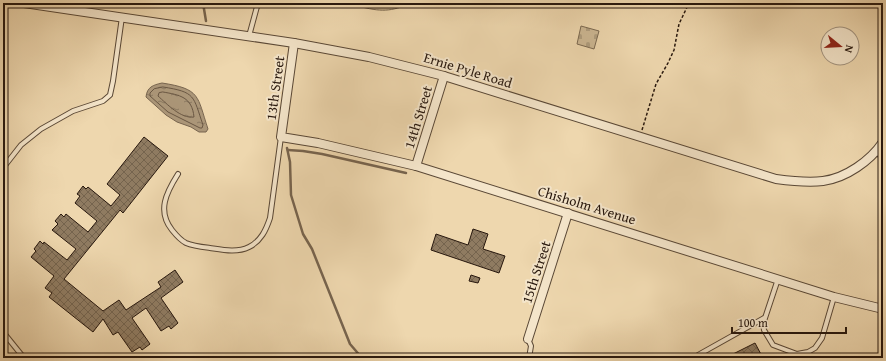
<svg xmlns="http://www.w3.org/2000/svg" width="886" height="361" font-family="'Gentium Book Plus',serif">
	<defs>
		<pattern id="cemetery-stones" width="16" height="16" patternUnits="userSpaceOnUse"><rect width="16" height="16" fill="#ccb793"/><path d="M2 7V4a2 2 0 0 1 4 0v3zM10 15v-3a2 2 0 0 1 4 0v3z" fill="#af9d7e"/></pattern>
		<pattern id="water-ripples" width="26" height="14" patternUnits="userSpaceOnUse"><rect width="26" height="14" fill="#ab9678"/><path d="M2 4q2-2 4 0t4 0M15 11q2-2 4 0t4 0" fill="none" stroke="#8b7961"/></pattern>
		<pattern id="building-cross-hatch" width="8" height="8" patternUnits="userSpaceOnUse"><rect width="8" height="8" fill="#8f7b61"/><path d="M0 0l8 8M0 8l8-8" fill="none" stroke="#75644e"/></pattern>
	</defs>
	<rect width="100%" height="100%" fill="#eed7ae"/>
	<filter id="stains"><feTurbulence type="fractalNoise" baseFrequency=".005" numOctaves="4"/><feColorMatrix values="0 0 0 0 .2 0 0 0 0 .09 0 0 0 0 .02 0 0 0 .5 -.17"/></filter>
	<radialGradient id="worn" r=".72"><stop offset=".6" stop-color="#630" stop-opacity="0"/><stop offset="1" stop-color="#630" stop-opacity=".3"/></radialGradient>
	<polygon fill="url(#cemetery-stones)" stroke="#7a6850" points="581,26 599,31 594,49 577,44"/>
	<path fill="#ccb793" stroke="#7a6850" d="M 359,3 L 412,3 C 390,12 381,12 358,6 Z"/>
	<path fill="url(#water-ripples)" stroke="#77644e" d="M 162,83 C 201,89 197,96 208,129 L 206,132 L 199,132 L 191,127 L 177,122 L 166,115 L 146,97 C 147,87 153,85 162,83 Z"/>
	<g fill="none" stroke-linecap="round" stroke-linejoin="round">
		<g stroke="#6a5743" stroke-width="1">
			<path d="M 163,87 C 196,92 193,96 203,125 L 202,128 L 200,128 L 168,112 L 150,96 L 150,93 L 154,89 Z"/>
			<path d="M 163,92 C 180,95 192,97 194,117 C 181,119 167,104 158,96 L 159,93 Z"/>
		</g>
		<g stroke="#77644e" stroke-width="2.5">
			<polyline points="203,3 206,21"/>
			<polyline points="287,148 290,162 291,195 303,234 312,249 350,344 362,358"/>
			<polyline points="288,150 303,151 322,154 406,173"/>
		</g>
	</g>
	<g fill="url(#building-cross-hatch)" stroke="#28180e">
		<polygon points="144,137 168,156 123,213 120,210 64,279 103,311 119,300 126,310 161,287 158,282 175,270 183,282 161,298 178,323 171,329 169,326 161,331 146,308 132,318 150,344 142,350 140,347 132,352 118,332 113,335 103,319 93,332 49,297 52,293 45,288 54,276 31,257 36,251 34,249 40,241 43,244 44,242 67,260 76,249 52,230 58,224 55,221 61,214 64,217 66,214 88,232 97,221 75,203 80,196 77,194 83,186 86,189 88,187 111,206 120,195 107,184"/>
		<polygon points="473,229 488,234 483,249 505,256 499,273 431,250 436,234 468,245"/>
		<polygon points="471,275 480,278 478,283 469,281"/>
		<polygon points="755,343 763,358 725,358"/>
	</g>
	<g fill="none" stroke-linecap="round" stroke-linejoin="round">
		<defs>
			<g id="service">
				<polyline points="249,36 258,3"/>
				<polyline points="3,168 21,145 41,129 73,111 103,101 110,95 113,81 122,17"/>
				<path d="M 178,174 C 166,193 157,211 172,230 C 176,235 180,240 186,243 C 193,246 202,247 210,248 C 223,250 237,253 249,247 C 261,241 266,230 270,218 L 281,137"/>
				<polyline points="778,279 763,324 764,330 773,345 797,354 808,352 815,348 822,338 834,297"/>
				<polyline points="3,332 24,358"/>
				<polyline points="528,339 531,346 529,358"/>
				<polyline points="699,358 698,355 764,318"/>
			</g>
			<g id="minor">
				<path d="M 24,3 L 294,43 L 369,57 L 444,76 L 776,179 C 791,181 807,183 823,181 C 846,178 870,161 883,142"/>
				<polyline points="294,43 281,137 318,143 416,166 834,297 883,309"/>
				<polyline points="878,150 883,156"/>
				<polyline points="416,166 444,76"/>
				<polyline points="528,339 568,213"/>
			</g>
		</defs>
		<use href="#service" stroke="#5a4836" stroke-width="6"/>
		<use href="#minor" stroke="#5a4836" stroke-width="10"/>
		<polyline stroke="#28180e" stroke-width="1.5" stroke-dasharray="3 2" stroke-linecap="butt" points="642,130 656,84 668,63 674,50 679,24 689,3"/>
		<use href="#service" stroke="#f4e5ca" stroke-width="4"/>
		<use href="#minor" stroke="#f4e5ca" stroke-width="8"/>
	</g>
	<g text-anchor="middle" stroke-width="4" stroke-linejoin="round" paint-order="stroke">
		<g font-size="14" fill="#28180e" stroke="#f4e5ca">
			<text transform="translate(468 70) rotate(17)" y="5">Ernie Pyle Road</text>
			<text transform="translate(275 88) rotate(-82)" y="5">13th Street</text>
			<text transform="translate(418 117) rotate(-73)" y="5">14th Street</text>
			<text transform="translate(587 205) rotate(17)" y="5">Chisholm Avenue</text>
			<text transform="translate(536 272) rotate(-72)" y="5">15th Street</text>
		</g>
	</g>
	<rect width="886" height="361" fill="none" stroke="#eed7ae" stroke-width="16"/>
	<rect x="4" y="4" width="878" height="353" fill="none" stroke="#28180e" stroke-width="2"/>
	<rect x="8" y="8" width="870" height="345" fill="none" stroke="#28180e"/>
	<g transform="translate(840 46) rotate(108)"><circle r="19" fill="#f4e5ca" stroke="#a2937f"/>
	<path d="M0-3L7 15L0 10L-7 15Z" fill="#8f2418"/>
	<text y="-6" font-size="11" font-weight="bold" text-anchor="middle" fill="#28180e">N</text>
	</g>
	<path d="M732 327v6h114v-6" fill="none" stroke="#28180e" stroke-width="2"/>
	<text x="738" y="327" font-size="12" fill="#28180e" stroke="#f4e5ca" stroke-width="3" paint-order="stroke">100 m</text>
	<rect width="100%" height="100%" filter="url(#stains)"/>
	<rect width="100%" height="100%" fill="url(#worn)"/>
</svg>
